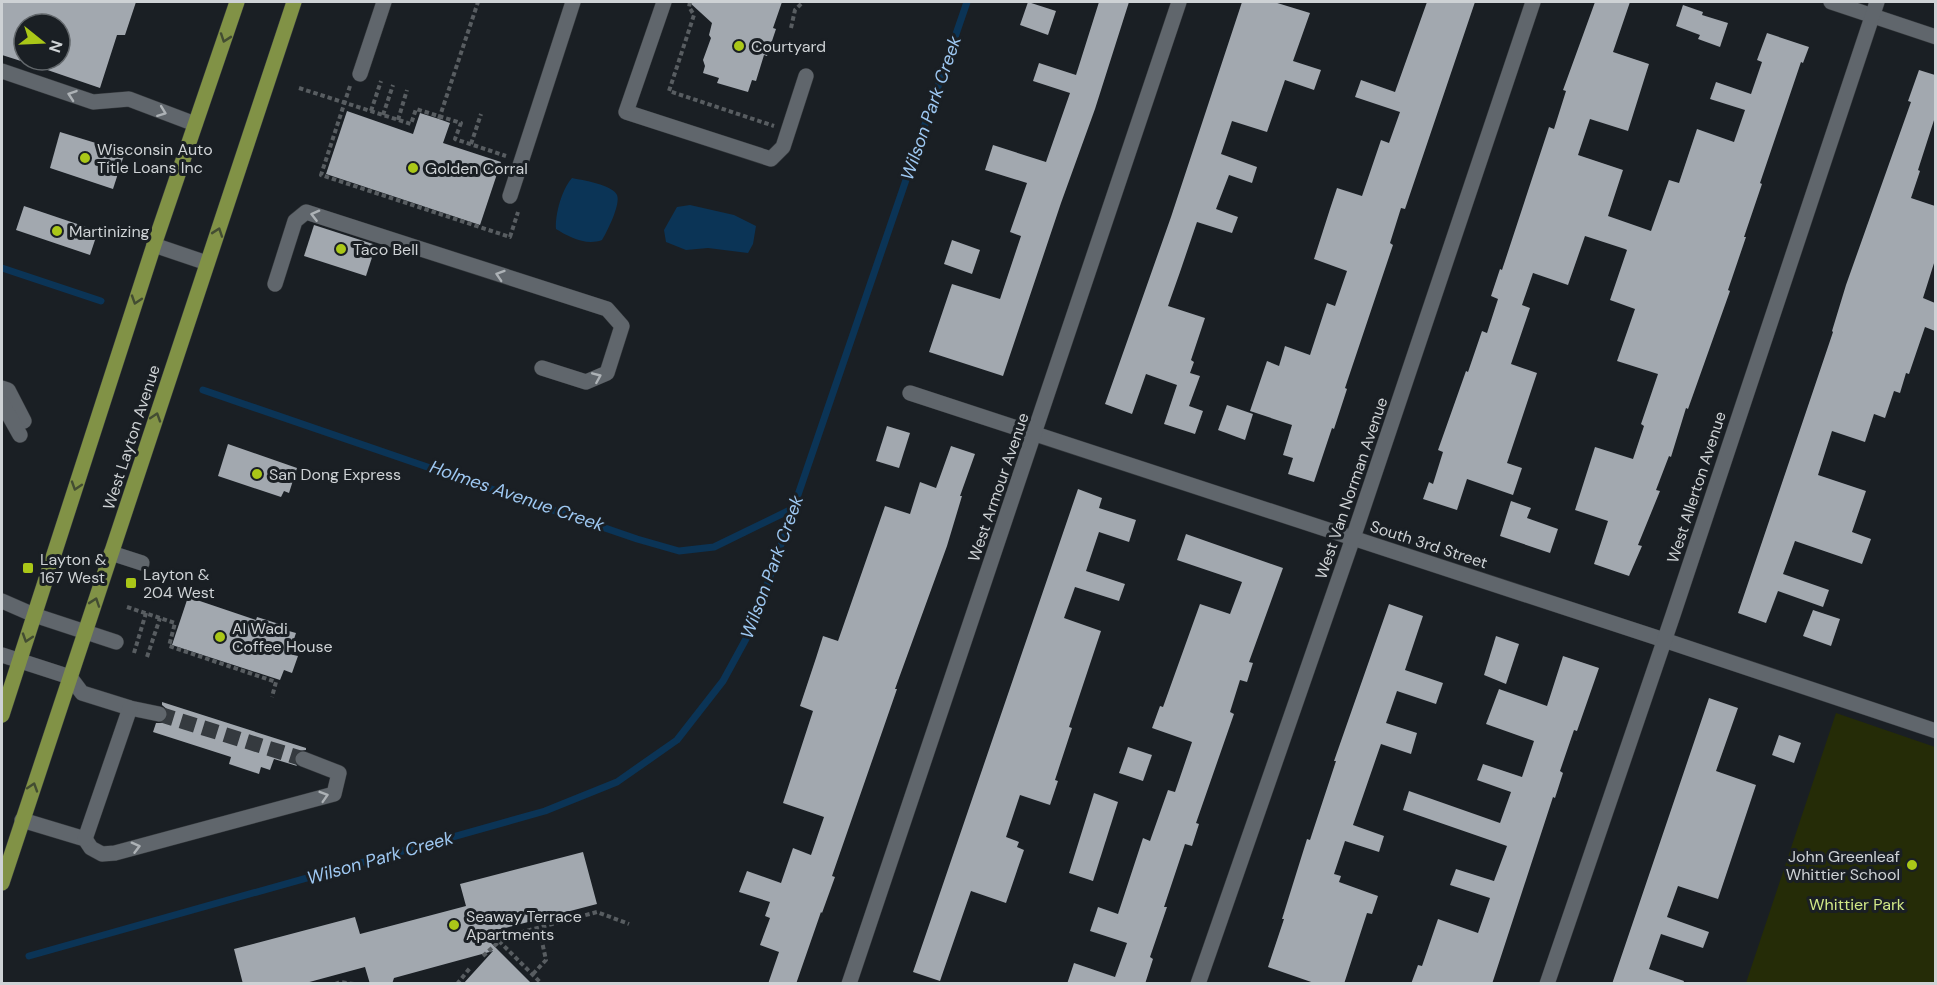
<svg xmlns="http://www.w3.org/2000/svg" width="1937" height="985" font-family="'DM Sans',sans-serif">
	<rect width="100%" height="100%" fill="#1a1f24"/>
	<polygon fill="#252c07" points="1836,713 1935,747 1935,983 1746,983"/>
	<g fill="#0b3456">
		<path d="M 572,178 C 582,180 613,185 617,195 C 621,204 607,232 602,240 C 586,246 569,237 556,229 C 555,214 562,189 572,178 Z"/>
		<polygon points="690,205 734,215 756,226 753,244 748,253 708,248 686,250 666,242 664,230 677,207"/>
	</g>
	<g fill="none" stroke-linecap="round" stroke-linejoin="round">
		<g stroke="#0b3456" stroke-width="7">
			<polyline points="2,268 101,301"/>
			<polyline points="203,390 637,539 679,551 714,547 794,508"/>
			<polyline points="29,956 545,811 617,782 677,740 723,681 753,626 967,2"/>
		</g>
	</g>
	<g fill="#a2a8af">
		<polygon points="2,2 136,2 125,35 117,35 100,88 27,63 27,60 60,60 60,24 24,24 24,62 2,55"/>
		<polygon points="689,2 782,2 773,28 776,29 767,56 764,55 756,81 752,80 748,92 717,83 719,78 703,73 705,66 703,60 711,38 709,35 712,23"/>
		<polygon points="1028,2 1056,11 1048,35 1020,25"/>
		<polygon points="1099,2 1129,2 1095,109 1061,203 1003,376 929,352 952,284 1000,299 1021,236 1010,232 1027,183 985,170 993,145 1046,162 1070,93 1033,81 1039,63 1076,75"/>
		<polygon points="1242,2 1274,2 1310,13 1293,61 1321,70 1314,90 1285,80 1267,132 1232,121 1221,154 1257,167 1252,183 1229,175 1216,209 1238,217 1232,233 1197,222 1180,272 1168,306 1205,318 1191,360 1194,362 1190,373 1200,376 1189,406 1203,411 1195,434 1164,424 1177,385 1146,374 1132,414 1105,404 1171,217"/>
		<polygon points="1427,2 1475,2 1405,209 1401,208 1390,243 1393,245 1345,388 1347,389 1334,429 1332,428 1314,482 1288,474 1293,458 1283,455 1292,425 1250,411 1267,361 1279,366 1285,346 1310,355 1327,303 1335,306 1347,271 1314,259 1330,209 1337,188 1362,196 1381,140 1389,143 1400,112 1355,97 1361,80 1395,92"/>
		<polygon points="1595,2 1630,2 1613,52 1649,64 1628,131 1590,119 1578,155 1623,170 1608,216 1651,231 1669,180 1679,183 1697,129 1734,142 1745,110 1710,99 1716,82 1751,94 1762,62 1757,60 1767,33 1809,47 1803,63 1801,62 1760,183 1762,184 1744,237 1746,237 1728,290 1730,291 1688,409 1686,408 1671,457 1669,456 1656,490 1660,491 1638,545 1642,546 1629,576 1594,564 1608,521 1575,510 1595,447 1633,459 1644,426 1641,424 1658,374 1617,361 1635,309 1610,300 1627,250 1625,249 1585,236 1568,285 1533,273 1522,305 1530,308 1511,364 1537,373 1507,463 1522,468 1513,495 1467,479 1457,510 1423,499 1429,482 1433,484 1443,452 1438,450 1466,371 1468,372 1482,331 1487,333 1498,299 1491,296 1500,269 1502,270 1549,127 1554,129 1566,91 1563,90"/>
		<polygon points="1683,5 1703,12 1702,15 1728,23 1720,47 1698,39 1700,35 1676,26"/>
		<polygon points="1919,70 1935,75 1935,117 1918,170 1920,171 1911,198 1935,206 1935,260 1923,298 1935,303 1935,331 1925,327 1909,374 1906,373 1900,393 1894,391 1885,418 1874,414 1865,442 1832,431 1818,475 1866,491 1852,532 1871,539 1862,564 1795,541 1783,574 1829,590 1823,607 1778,591 1766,623 1738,613 1833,332 1832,331 1846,285 1911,102 1908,101"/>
		<polygon points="347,111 413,134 420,113 439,119 450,123 443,143 501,162 480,225 326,174"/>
		<polygon points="60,132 125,152 113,189 50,168"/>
		<polygon points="24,206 98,231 90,255 16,230"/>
		<polygon points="314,225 376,245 366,276 304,256"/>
		<polygon points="952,240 980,250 972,274 944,264"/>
		<polygon points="1227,405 1253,414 1245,440 1218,430"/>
		<polygon points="887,426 910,433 899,468 876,461"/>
		<polygon points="228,444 297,468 289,493 284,491 281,497 218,476"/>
		<polygon points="951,446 975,454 960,496 962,496 947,546 895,689 897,689 832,876 835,877 822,913 821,912 796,984 768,984 779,952 760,945 770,918 765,916 770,902 739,892 747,871 781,883 793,848 811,855 824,817 783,803 813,711 800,706 816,658 823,636 838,641 885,506 910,514 920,482 936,488"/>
		<polygon points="1078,489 1102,498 1099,508 1136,520 1129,542 1099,532 1086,571 1125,584 1119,601 1075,587 1064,618 1101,631 1069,727 1072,728 1055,780 1058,781 1050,805 1020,795 1006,837 1019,842 1017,847 1024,850 1006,903 971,891 940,981 913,972"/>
		<polygon points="1511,501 1531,508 1527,518 1558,529 1550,553 1500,536"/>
		<polygon points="1186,534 1283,568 1249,662 1253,663 1247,682 1240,680 1230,712 1234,714 1196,823 1199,824 1192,846 1185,844 1164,907 1167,907 1150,957 1153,959 1145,984 1067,984 1074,963 1115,977 1127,943 1090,931 1098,907 1118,914 1143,838 1150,841 1168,790 1175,792 1192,742 1152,728 1160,706 1163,707 1200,604 1230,614 1242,582 1177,560"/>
		<polygon points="188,597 256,620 257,617 279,624 278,628 296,633 289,654 298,656 292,673 284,670 280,680 172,645"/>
		<polygon points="1389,604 1423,616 1405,670 1443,683 1436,704 1397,691 1386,723 1417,733 1411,754 1381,744 1353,825 1384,836 1379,852 1345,841 1334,874 1341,876 1339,882 1378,896 1372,914 1367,913 1344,984 1317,984 1268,967 1284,919 1282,919 1307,839 1310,840 1336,761 1334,761"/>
		<polygon points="1813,610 1840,619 1831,646 1803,636"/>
		<polygon points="1496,636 1519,644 1506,684 1484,675"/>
		<polygon points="1563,656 1599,668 1577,731 1574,730 1560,771 1563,773 1555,798 1553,797 1492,984 1411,984 1418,965 1422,966 1438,919 1478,933 1490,898 1450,885 1456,869 1494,881 1507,846 1403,810 1409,791 1500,823 1511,792 1477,780 1483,764 1522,777 1534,741 1486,724 1499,689 1547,706"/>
		<polygon points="1709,698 1738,708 1716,771 1756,785 1718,899 1678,886 1667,917 1709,932 1703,948 1661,934 1649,969 1684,981 1683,984 1612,984"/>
		<polygon points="162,702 306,748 306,750 297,751 294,755 294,761 297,766 274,759 270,770 261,767 259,774 229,764 231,757 153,732 156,723 163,723 168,717 168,710 162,705"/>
		<polygon points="1779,735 1801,743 1794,763 1772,755"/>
		<polygon points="1128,747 1152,755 1143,781 1119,773"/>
		<polygon points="1094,793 1118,802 1093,881 1069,873"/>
		<polygon points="583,852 597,904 482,934 532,984 463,984 493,951 394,978 392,984 370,984 365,967 302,984 243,984 234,949 355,917 360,934 466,906 460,884"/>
	</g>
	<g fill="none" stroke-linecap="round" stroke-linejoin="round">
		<polyline stroke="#353a3f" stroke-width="15" stroke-dasharray="15 8" stroke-linecap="butt" points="159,714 303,759"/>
		<defs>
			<g id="minor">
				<polyline points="664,2 626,112 771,159 783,147 806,76"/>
				<polyline points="1831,2 1936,37"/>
				<polyline points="2,71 93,102 129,99 195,124"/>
				<polyline points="360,74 384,2"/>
				<polyline points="510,196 573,2"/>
				<polyline points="154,245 207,263"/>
				<polyline points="275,284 295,221 306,212 607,309 622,326 607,373 586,382 542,368"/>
				<polyline points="2,388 8,390 24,421"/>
				<polyline points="910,393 1664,640 1936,731"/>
				<polyline points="2,403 20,435"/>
				<polyline points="111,553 142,563"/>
				<polyline points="2,601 34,615 116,642"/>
				<polyline points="2,655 70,677 82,693 130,708 159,714"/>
				<polyline points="22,820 85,839 91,848 102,854 115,853 334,794 339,773 303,759"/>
				<polyline points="85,839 130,708"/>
				<polyline points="849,984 1179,2"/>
				<polyline points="1198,984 1353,538 1533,2"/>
				<polyline points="1547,984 1673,615 1877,2"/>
			</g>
			<g id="major">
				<polyline points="2,715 154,245 237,2"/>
				<polyline points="2,883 294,2"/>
			</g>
		</defs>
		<use href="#minor" stroke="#35393d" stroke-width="16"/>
		<use href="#major" stroke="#35393d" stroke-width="16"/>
		<g stroke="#585d61" stroke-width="4" stroke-dasharray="4.5 3" stroke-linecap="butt">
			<polyline points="690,2 689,7 694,15 669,91 774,126"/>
			<polyline points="791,28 795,10 803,2"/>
			<polyline points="350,86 321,175 510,237 518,212"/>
			<polyline points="299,88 411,124 416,109 461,123 455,139 506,156"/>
			<polyline points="371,111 381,81"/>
			<polyline points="383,115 393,85"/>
			<polyline points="439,119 478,2"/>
			<polyline points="398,120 407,90"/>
			<polyline points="471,144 481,114"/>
			<polyline points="127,607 175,623 169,646 276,682 272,697"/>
			<polyline points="134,653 146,613"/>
			<polyline points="147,657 160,618"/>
			<polyline points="499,941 542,984"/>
			<polyline points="483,956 504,937 597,912 629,924"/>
			<polyline points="533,974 546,960 539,928"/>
			<polyline points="335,984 340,982 354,984"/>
			<polyline points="457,984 470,968"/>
		</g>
		<use href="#minor" stroke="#60666c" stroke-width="15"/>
		<use href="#major" stroke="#819246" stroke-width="15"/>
	</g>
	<defs><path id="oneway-chevron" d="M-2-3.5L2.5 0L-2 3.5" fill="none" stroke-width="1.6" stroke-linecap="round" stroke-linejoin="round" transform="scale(1.5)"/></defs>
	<g stroke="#434d32">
		<use href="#oneway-chevron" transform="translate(225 38) rotate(109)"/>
		<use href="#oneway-chevron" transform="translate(218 232) rotate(-71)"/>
		<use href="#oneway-chevron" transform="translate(136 300) rotate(108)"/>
		<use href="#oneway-chevron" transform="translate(156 417) rotate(-72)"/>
		<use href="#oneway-chevron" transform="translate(76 486) rotate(108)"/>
		<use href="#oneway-chevron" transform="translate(95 602) rotate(-71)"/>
		<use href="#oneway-chevron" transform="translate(27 638) rotate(108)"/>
		<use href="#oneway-chevron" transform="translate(33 787) rotate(-72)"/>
	</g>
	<g stroke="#adb2b6">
		<use href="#oneway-chevron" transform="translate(72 95) rotate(-161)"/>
		<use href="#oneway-chevron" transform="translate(162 112) rotate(21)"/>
		<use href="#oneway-chevron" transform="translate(315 215) rotate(-166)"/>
		<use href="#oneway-chevron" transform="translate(500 275) rotate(-162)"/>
		<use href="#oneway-chevron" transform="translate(597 377) rotate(-23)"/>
		<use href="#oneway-chevron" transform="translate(324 796) rotate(-17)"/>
		<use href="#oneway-chevron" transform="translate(136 847) rotate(-15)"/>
	</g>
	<g fill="#aac718" stroke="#1a1f24" stroke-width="2">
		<circle cx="739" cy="46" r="6"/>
		<circle cx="85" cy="158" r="6"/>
		<circle cx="413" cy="168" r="6"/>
		<circle cx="57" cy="231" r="6"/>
		<circle cx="341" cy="249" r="6"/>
		<circle cx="257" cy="474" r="6"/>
		<rect x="22" y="562" width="12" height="12" rx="3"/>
		<rect x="125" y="577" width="12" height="12" rx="3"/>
		<circle cx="220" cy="637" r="6"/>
		<circle cx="1912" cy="865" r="6"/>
		<circle cx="454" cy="925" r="6"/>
	</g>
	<g text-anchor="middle" stroke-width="6" stroke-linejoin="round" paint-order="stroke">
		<g font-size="16" fill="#ced2d5" stroke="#1a1f24" text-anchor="start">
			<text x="751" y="52">Courtyard</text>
			<text x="97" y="155">Wisconsin Auto<tspan x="97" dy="18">Title Loans Inc</tspan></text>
			<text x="425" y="174">Golden Corral</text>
			<text x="69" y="237">Martinizing</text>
			<text x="353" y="255">Taco Bell</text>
			<text x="269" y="480">San Dong Express</text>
			<text x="40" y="565">Layton &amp;<tspan x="40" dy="18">167 West</tspan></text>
			<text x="143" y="580">Layton &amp;<tspan x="143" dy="18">204 West</tspan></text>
			<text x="232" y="634">Al Wadi<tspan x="232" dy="18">Coffee House</tspan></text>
			<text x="1900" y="862" text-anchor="end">John Greenleaf<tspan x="1900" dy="18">Whittier School</tspan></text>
			<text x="466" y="922">Seaway Terrace<tspan x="466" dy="18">Apartments</tspan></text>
		</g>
		<g font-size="16" fill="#ced2d5" stroke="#1a1f24">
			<text transform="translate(131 437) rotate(-72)" y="6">West Layton Avenue</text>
			<text transform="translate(998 487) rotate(-71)" y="6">West Armour Avenue</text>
			<text transform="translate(1696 487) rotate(-72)" y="6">West Allerton Avenue</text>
			<text transform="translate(1351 488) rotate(-71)" y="6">West Van Norman Avenue</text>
			<text transform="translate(1429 544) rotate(18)" y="6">South 3rd Street</text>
		</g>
		<g font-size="16" fill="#d1e887" stroke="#1a1f24">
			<text x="1857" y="910">Whittier Park</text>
		</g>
		<g font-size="18" font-style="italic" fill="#9ec8f2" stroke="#1a1f24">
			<text transform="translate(931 108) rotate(-71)" y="6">Wilson Park Creek</text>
			<text transform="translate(517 496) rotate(19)" y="6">Holmes Avenue Creek</text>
			<text transform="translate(772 567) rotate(-70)" y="6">Wilson Park Creek</text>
			<text transform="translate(380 858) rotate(-16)" y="6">Wilson Park Creek</text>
		</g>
	</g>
	<rect width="1937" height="985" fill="none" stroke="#ced2d5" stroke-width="6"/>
	<g transform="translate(42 42) rotate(108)"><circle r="28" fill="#1a1f24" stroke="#62676b" stroke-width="1.5"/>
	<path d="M0-4.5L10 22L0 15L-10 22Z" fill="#aac718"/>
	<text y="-9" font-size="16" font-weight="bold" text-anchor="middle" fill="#ced2d5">N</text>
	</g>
</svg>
